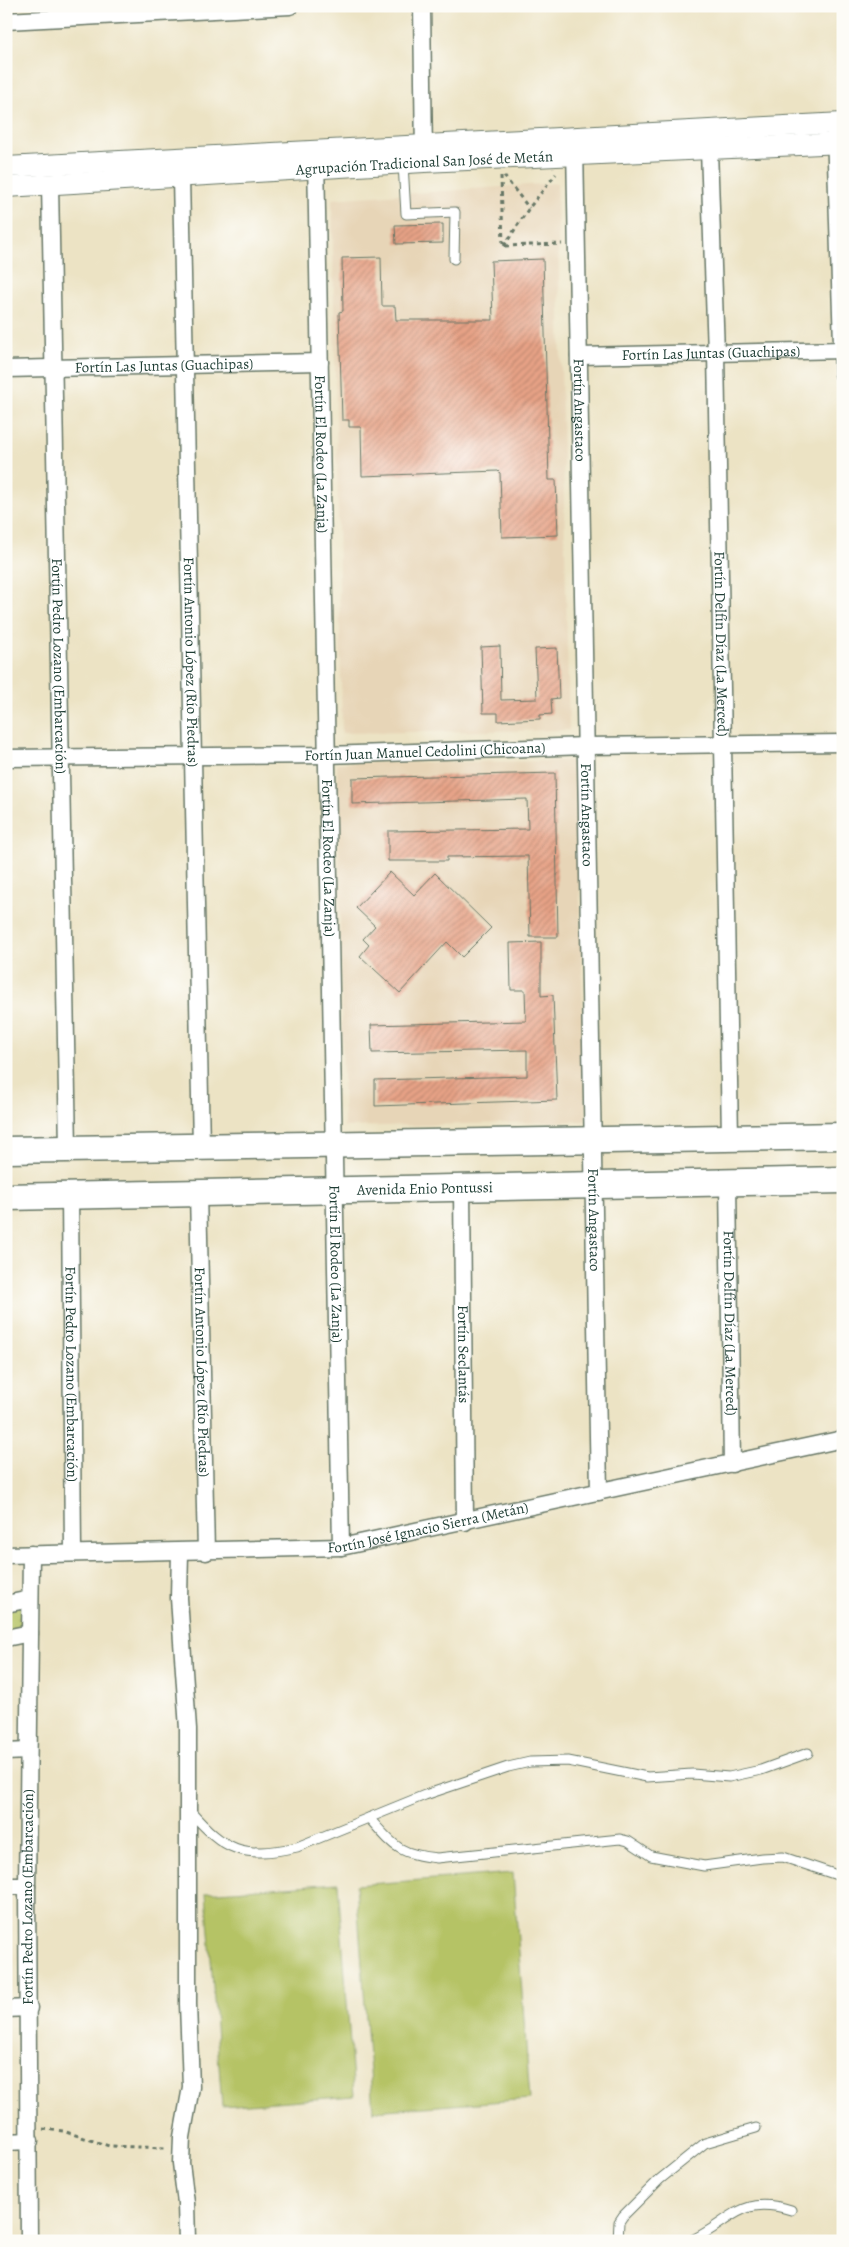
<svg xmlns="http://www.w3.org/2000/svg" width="849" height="2247" font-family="Alegreya,serif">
	<defs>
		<pattern id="grass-tufts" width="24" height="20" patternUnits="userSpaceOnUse" patternTransform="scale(1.25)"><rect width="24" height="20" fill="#b5c365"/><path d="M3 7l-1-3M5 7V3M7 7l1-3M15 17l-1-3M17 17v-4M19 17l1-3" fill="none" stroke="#93a054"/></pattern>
		<pattern id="building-hatch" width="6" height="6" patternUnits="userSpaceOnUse" patternTransform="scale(1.25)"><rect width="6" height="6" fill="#e7a286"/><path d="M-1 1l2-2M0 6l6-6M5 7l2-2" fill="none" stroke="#bb856e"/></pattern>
	</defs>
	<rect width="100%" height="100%" fill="#fdfcf7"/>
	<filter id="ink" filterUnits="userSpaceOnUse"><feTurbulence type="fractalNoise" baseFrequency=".02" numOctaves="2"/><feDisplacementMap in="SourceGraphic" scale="10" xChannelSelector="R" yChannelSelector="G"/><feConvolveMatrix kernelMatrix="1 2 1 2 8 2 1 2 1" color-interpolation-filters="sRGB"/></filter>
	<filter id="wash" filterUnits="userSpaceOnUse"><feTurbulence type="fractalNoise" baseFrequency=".0096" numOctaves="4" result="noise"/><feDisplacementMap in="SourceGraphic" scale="20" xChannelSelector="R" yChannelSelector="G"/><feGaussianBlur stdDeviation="1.12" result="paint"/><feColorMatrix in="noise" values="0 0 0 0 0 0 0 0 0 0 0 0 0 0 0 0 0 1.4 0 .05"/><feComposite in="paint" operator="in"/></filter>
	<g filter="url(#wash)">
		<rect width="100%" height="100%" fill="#ece3c4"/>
		<g fill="#e7d5b7">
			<polygon points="557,183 569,730 342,733 332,199"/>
			<polygon points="576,761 586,1121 344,1127 337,763"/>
		</g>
		<polygon fill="url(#grass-tufts)" stroke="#6a804c" points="30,1601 30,1633 6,1637 6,1606"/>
		<g fill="#b5c365" stroke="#6a804c">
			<polygon points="513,1873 530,2099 373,2111 356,1885"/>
			<polygon points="338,1883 354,2096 222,2106 206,1893"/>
		</g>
		<g id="blocks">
			<g fill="url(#building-hatch)">
				<polygon points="443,224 443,243 396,244 395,225"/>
				<polygon points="381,257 382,306 395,306 396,320 493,320 491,261 543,259 549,480 556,480 558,535 502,537 500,473 498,471 362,476 361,427 349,427 349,420 342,420 339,312 343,311 342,258"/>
				<polygon points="500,646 501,700 537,699 535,649 557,648 559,698 551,699 552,714 540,715 540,719 498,721 498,713 483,713 481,647"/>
				<polygon points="555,773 558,937 530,937 528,856 447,857 447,861 388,861 388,831 528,829 527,799 352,804 352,778"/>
				<polygon points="390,872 414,895 435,873 491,928 462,957 447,942 400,993 360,956 369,945 363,939 375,926 356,908"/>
				<polygon points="541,942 541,996 553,995 557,1100 375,1106 375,1080 527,1076 527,1050 372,1053 371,1025 526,1021 525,990 511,990 510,943"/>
			</g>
		</g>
	</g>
	<g filter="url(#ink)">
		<use href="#blocks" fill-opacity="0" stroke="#677766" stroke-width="1"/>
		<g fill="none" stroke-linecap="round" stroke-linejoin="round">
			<defs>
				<g id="service">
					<polyline points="403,164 406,214 455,212 454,259"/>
					<path d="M 189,1810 C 225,1851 242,1859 297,1847 L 425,1795 L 508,1767 L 530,1762 L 568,1761 L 647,1777 L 692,1774 L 729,1777 L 761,1770 L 808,1753"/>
					<path d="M 369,1818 C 394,1846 398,1854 437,1858 L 620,1839 L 628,1841 L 651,1856 L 704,1866 L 762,1858 L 783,1857 L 843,1877"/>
					<polyline points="618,2241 619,2222 623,2216 659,2180 705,2143 756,2128"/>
					<path d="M 690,2241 C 732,2222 739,2194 791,2210"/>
				</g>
				<g id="minor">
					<polyline points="422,6 424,157"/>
					<polyline points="6,21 290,6"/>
					<polyline points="835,131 843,374"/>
					<path id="s1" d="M 575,145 L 599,1492"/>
					<path id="s2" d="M 709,150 L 716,353 L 730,1137"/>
					<path id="s3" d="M 316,156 L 341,1547"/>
					<path id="s4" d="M 181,177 L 201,1146"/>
					<path id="s5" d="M 50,184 L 68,1148"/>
					<path id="s6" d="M 579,356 L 843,350"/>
					<path id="s7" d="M 6,369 L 320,362"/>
					<path id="s8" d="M 6,758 L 327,755 L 586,746 L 843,743"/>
					<path id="s9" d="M 728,1183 L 732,1464"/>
					<path id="s10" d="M 462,1188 L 465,1522"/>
					<path id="s11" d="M 198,1192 L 206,1552"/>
					<path id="s12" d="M 70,1195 L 73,1552"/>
					<polyline points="180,1552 179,1598 188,1729 188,2004 191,2087 182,2137 181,2163 186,2203 187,2241"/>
					<path id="s13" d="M 6,1555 L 341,1547 L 843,1439"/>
					<polyline points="6,1604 30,1599"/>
					<polyline points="6,1638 30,1633"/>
					<polyline points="6,1752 28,1751"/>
					<polyline points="6,1886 27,1886"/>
					<polyline points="6,2009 29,2008"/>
					<polyline points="6,2142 30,2141"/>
					<path id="s14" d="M 29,2241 L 27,1886 L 31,1554"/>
				</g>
				<g id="tertiary">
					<polyline points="6,167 843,123"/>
					<path id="s15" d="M 6,187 L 424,162 L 843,143"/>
				</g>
				<g id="primary">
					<polyline points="6,1150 843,1136"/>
					<path id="s16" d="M 6,1197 L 843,1180"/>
				</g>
			</defs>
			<use href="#service" stroke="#677766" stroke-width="11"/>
			<use href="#minor" stroke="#677766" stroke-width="19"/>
			<use href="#tertiary" stroke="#677766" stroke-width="22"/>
			<use href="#primary" stroke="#677766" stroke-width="29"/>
			<g stroke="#677766" stroke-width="3" stroke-dasharray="4 4" stroke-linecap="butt">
				<polyline points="501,176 503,246 562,244"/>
				<polyline points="504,176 529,208"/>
				<polyline points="504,246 529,208 556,174"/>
				<polyline points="43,2129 63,2131 109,2146 167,2148"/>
			</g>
			<use href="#service" stroke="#fff" stroke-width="9"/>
			<use href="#minor" stroke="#fff" stroke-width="16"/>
			<use href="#tertiary" stroke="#fff" stroke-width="20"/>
			<use href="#primary" stroke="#fff" stroke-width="26"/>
		</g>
	</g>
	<g text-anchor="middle" stroke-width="4" stroke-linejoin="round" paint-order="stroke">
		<g font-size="15" fill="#1f3d34" stroke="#fdfcf7">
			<text dy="5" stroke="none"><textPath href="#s15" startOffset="419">Agrupación Tradicional San José de Metán</textPath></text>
			<text dy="5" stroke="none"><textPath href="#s6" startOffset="132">Fortín Las Juntas (Guachipas)</textPath></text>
			<text dy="5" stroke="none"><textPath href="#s7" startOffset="158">Fortín Las Juntas (Guachipas)</textPath></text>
			<text dy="5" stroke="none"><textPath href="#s1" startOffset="265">Fortín Angastaco</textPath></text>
			<text dy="5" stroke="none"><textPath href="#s3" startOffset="298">Fortín El Rodeo (La Zanja)</textPath></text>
			<text dy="5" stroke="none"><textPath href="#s2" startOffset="494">Fortín Delfín Díaz (La Merced)</textPath></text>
			<text dy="5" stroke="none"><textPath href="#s4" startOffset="485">Fortín Antonio López (Río Piedras)</textPath></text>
			<text dy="5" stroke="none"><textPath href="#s5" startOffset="482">Fortín Pedro Lozano (Embarcación)</textPath></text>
			<text dy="5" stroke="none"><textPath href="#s8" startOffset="419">Fortín Juan Manuel Cedolini (Chicoana)</textPath></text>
			<text dy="5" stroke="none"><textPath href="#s1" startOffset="670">Fortín Angastaco</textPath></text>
			<text dy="5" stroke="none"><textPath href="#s3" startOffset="702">Fortín El Rodeo (La Zanja)</textPath></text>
			<text dy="5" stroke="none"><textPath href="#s16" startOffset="419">Avenida Enio Pontussi</textPath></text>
			<text dy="5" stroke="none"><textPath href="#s1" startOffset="1075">Fortín Angastaco</textPath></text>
			<text dy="5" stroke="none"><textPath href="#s3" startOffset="1108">Fortín El Rodeo (La Zanja)</textPath></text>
			<text dy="5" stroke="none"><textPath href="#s9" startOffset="140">Fortín Delfín Díaz (La Merced)</textPath></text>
			<text dy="5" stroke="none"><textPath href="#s10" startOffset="166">Fortín Seclantás</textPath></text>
			<text dy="5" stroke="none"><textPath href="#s11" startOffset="180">Fortín Antonio López (Río Piedras)</textPath></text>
			<text dy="5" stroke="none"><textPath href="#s12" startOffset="179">Fortín Pedro Lozano (Embarcación)</textPath></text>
			<text dy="5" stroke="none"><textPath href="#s13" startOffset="424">Fortín José Ignacio Sierra (Metán)</textPath></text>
			<text dy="5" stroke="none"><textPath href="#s14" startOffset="344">Fortín Pedro Lozano (Embarcación)</textPath></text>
		</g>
	</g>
	<rect width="849" height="2247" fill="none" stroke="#fdfcf7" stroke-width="25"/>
</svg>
